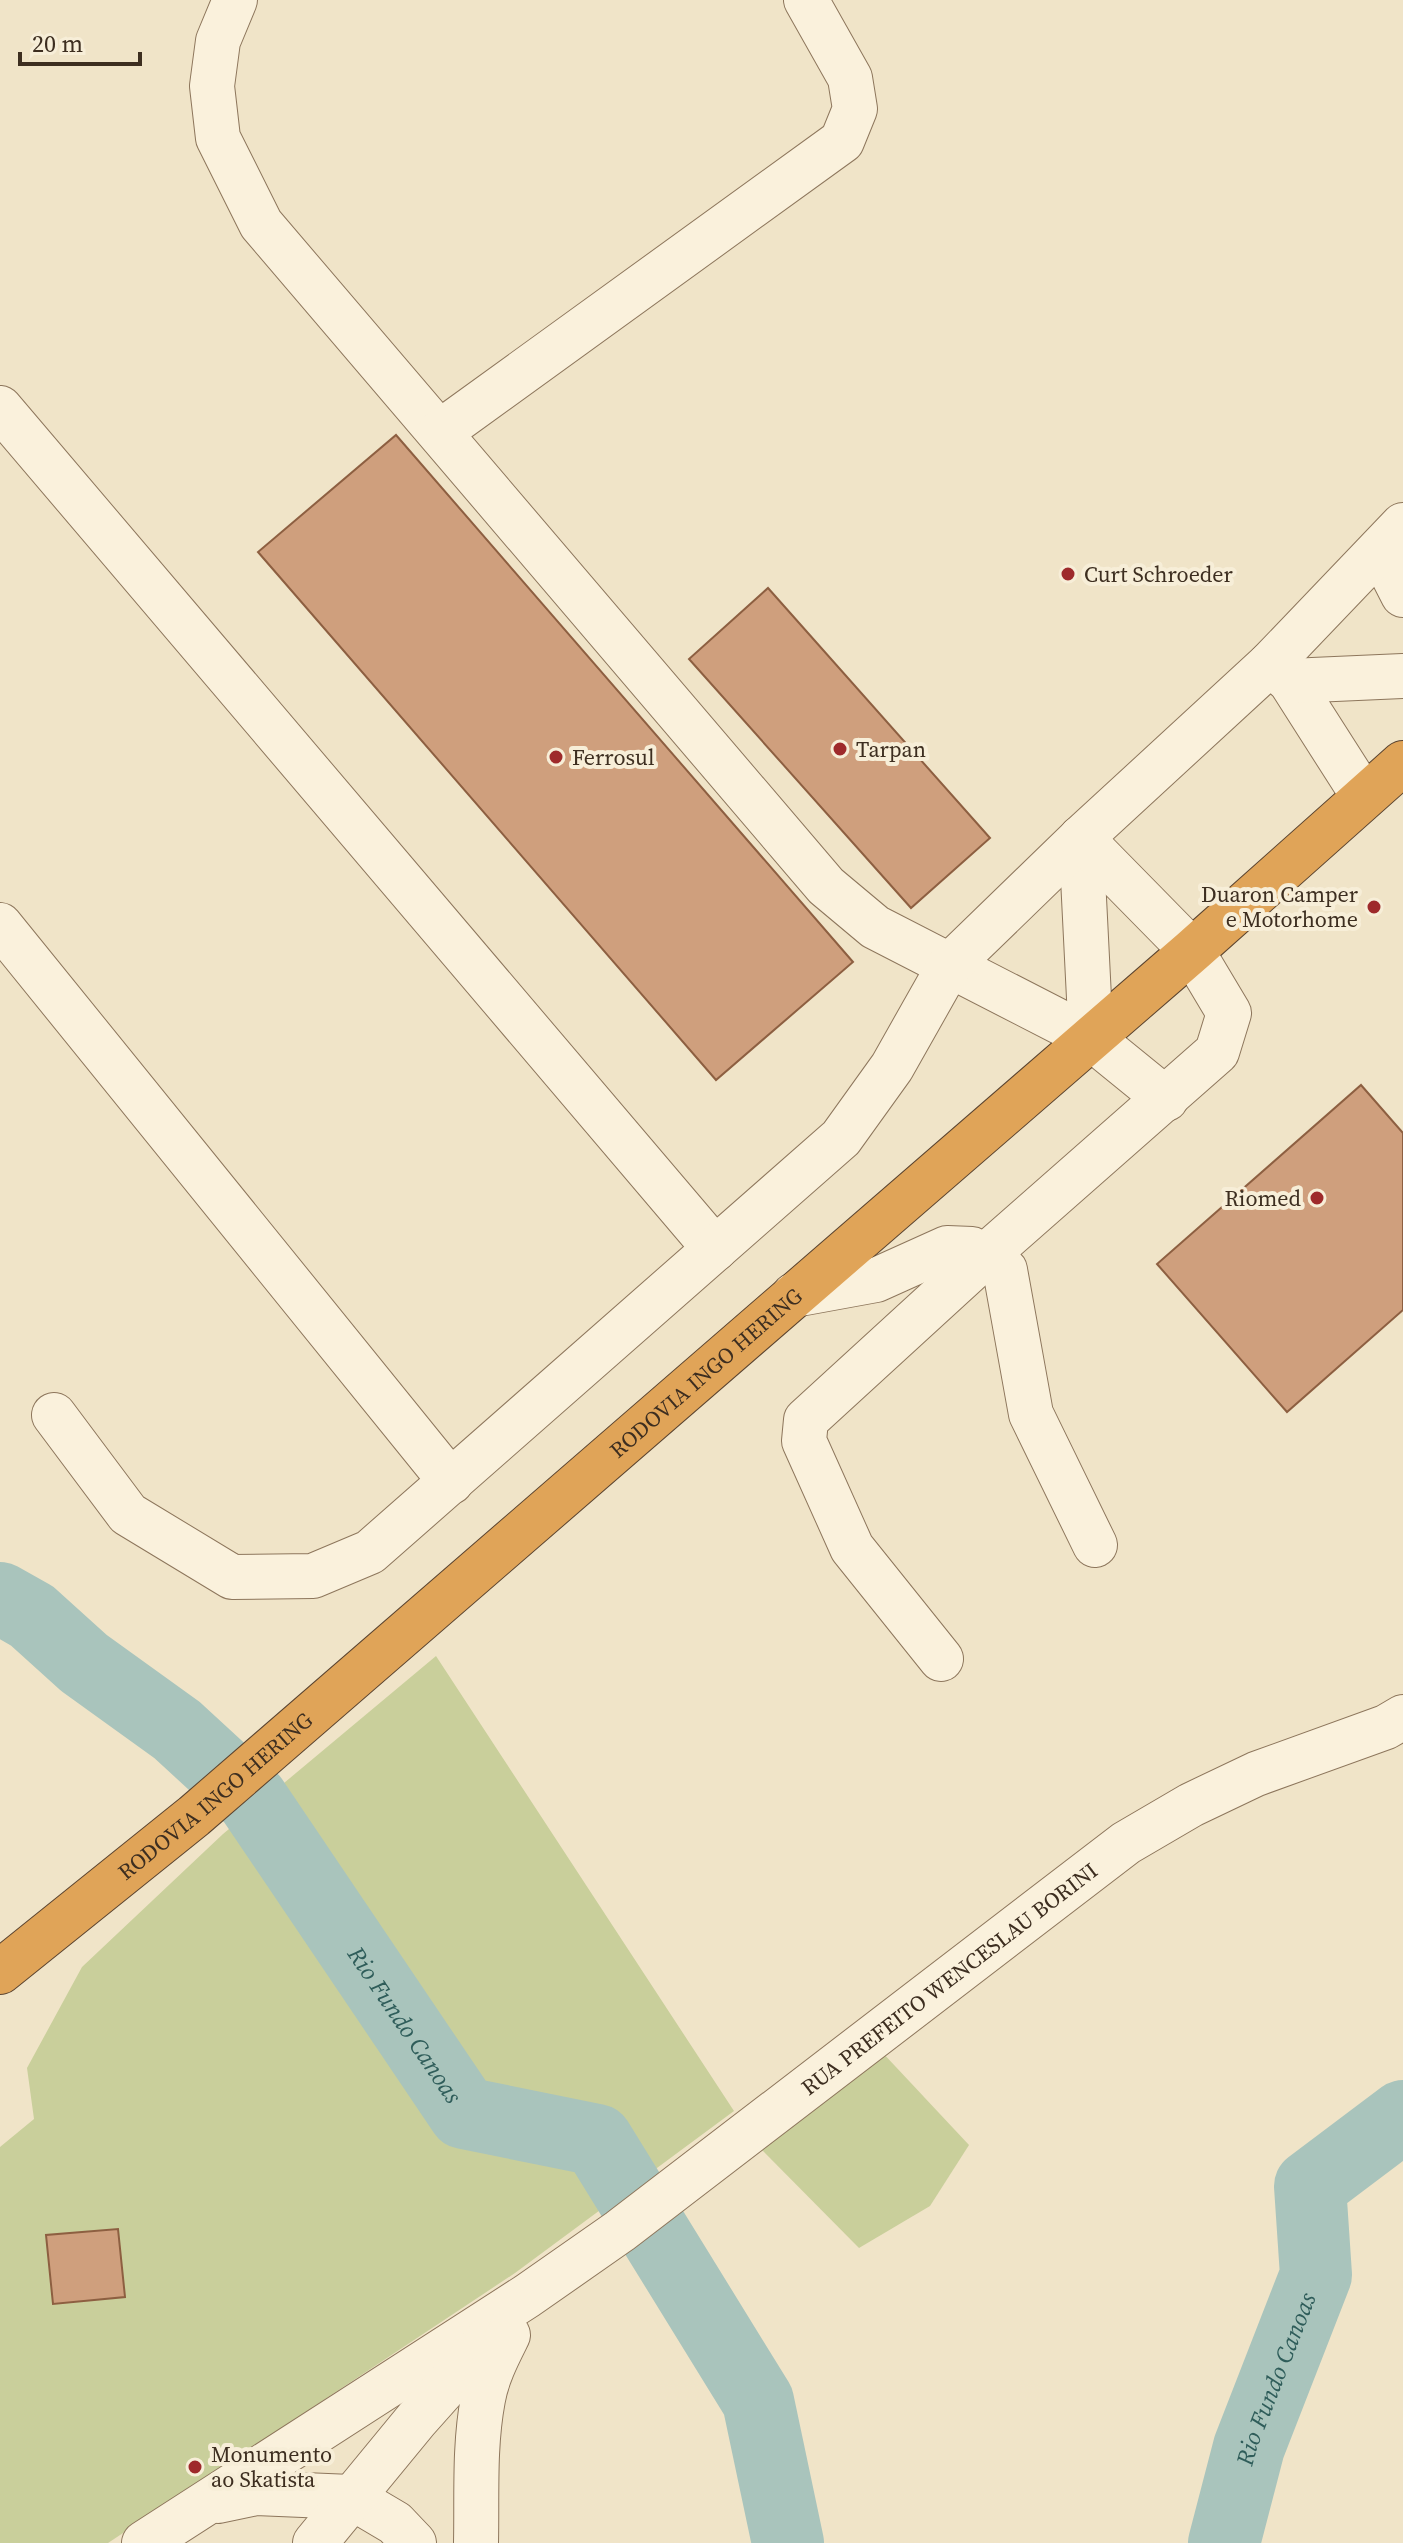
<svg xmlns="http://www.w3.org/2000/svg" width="1403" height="2543" font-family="'Source Serif 4',serif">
	<rect width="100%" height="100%" fill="#f0e4c8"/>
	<g fill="#c9cf9b">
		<polygon points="436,1656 734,2111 515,2273 108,2543 0,2543 0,2147 34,2119 27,2068 82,1967 223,1834"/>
		<polygon points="880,2050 969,2145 930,2206 859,2248 762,2150"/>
	</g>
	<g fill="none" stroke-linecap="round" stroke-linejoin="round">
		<g stroke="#a9c4bc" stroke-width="72">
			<path id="s1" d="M 0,1598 L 32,1616 L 84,1663 L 177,1730 L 252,1799 L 464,2113 L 597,2140 L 758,2401 L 788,2543"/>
			<path id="s2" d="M 1224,2543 L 1249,2447 L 1316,2275 L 1310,2186 L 1403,2116"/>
		</g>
	</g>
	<g fill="#cf9f7d" stroke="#8d5f41" stroke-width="2">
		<polygon points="396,435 853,962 716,1080 258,552"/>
		<polygon points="768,588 990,838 911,908 689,659"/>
		<polygon points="1361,1085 1403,1133 1403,1310 1287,1412 1157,1264"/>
		<polygon points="118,2229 125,2297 53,2304 46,2235"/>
	</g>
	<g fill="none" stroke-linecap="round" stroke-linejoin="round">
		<defs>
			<g id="minor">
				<polyline points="235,0 218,41 212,86 218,138 261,224 826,886 875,927 1091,1038 1166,1099"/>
				<polyline points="0,408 715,1249"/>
				<polyline points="440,432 842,141 855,109 850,78 806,0"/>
				<polyline points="1380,550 1403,595"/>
				<polyline points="1270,664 1290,681 1364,797"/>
				<polyline points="1290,681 1403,676"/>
				<polyline points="1081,838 1091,1038"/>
				<polyline points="0,925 451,1482"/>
				<polyline points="794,1295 876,1280 947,1248 972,1249 1005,1270 1031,1414 1095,1545"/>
				<polyline points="54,1415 128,1514 232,1577 313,1576 370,1552 841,1138 892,1067 949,966 1081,838 1270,664 1403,525"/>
				<polyline points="941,1659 852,1548 804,1441 806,1420 984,1257 1217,1052 1229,1013 1192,951 1081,838"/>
				<polyline points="351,2497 395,2523 414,2543"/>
				<polyline points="218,2501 256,2493 351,2497"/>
				<path id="s3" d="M 144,2543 L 527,2296 L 620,2231 L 1126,1843 L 1191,1805 L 1256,1774 L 1386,1727 L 1403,1717"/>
				<polyline points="315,2543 417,2419 491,2336"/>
				<path d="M 476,2543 C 477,2496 474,2446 483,2399 C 487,2376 498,2355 508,2335"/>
			</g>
			<g id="highway">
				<path id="s4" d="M 0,1972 L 194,1816 L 1192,951 L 1403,763"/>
			</g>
		</defs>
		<use href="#minor" stroke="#8d765c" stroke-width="46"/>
		<use href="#highway" stroke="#5b4430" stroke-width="46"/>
		<use href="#minor" stroke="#faf1dc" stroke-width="44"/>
		<use href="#highway" stroke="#e0a458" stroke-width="44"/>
	</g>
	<g fill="#9e2a2b" stroke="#f7eed8" stroke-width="3">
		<circle cx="1068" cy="574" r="8"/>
		<circle cx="840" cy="749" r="8"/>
		<circle cx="556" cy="757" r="8"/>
		<circle cx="1374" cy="907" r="8"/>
		<circle cx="1317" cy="1198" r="8"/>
		<circle cx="195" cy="2467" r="8"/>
	</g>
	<g text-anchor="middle" stroke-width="8" stroke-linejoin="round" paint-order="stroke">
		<g font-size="22" fill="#3d2e20" stroke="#f7eed8" text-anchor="start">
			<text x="1084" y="582">Curt Schroeder</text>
			<text x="856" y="757">Tarpan</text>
			<text x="572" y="765">Ferrosul</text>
			<text x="1358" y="902" text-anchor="end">Duaron Camper<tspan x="1358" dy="25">e Motorhome</tspan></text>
			<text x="1301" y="1206" text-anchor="end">Riomed</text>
			<text x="211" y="2462">Monumento<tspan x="211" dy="25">ao Skatista</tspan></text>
		</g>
		<g font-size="22" fill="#3d2e20" stroke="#f7eed8">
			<text dy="8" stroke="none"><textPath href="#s4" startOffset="926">RODOVIA INGO HERING</textPath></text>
			<text dy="8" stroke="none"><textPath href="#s4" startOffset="278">RODOVIA INGO HERING</textPath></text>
			<text dy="8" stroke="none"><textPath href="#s3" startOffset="984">RUA PREFEITO WENCESLAU BORINI</textPath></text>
		</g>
		<g font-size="24" font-style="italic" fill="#2f5d5a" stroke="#f7eed8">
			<text dy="8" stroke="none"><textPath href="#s1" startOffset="596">Rio Fundo Canoas</textPath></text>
			<text dy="8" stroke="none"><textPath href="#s2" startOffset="172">Rio Fundo Canoas</textPath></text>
		</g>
	</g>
	<path d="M20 52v12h120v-12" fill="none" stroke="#3d2e20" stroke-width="4"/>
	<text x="32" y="52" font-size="24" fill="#3d2e20" stroke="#f7eed8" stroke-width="6" paint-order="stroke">20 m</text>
</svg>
